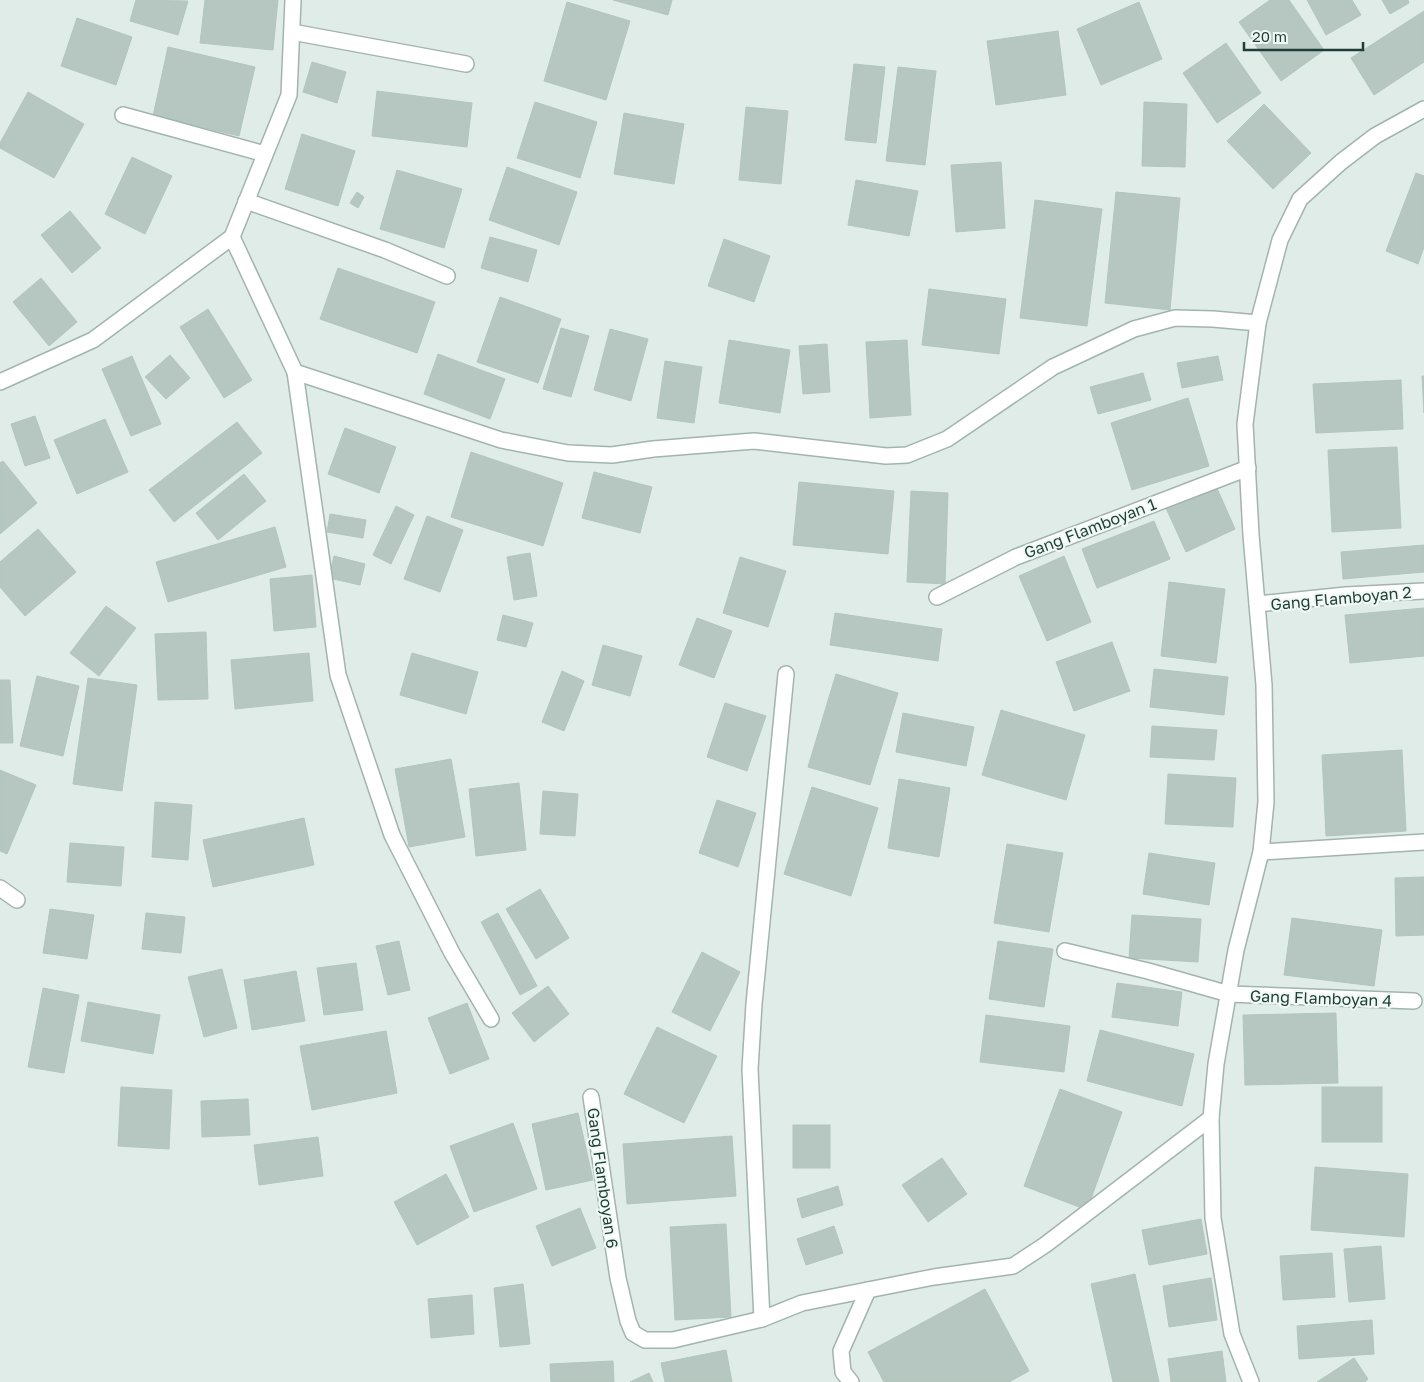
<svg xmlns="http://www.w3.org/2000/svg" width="1424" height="1382" font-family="'Golos Text',sans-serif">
	<rect width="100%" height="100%" fill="#e0ece7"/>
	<g fill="#b5c7c0" stroke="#b2c6be">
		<polygon points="136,0 188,1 178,35 130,21"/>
		<polygon points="205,0 278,0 273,50 200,43"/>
		<polygon points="613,0 672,0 668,15"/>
		<polygon points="1270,0 1289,0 1324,50 1281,81 1239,22"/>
		<polygon points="1307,0 1352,0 1361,15 1326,35"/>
		<polygon points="1382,0 1408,0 1409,3 1390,14"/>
		<polygon points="567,2 630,21 606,100 544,81"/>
		<polygon points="1139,2 1162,59 1101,85 1077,29"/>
		<polygon points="1424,11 1424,62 1374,95 1351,58"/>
		<polygon points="77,18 132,37 116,85 61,66"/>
		<polygon points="1058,31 1066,95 996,105 987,41"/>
		<polygon points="1226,43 1261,93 1217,123 1183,73"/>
		<polygon points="168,47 255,67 239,136 153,116"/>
		<polygon points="312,62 346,72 337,103 303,92"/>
		<polygon points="854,64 885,67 876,143 845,140"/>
		<polygon points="898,67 936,71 925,165 886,161"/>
		<polygon points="377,91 472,103 467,147 372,136"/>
		<polygon points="28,92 84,124 54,178 0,148 0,143"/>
		<polygon points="535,102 597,122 580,178 517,158"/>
		<polygon points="1144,102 1187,104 1185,167 1142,166"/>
		<polygon points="1264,104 1311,153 1273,189 1227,141"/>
		<polygon points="746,107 788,111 781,184 739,180"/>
		<polygon points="624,113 684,124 674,184 614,174"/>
		<polygon points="302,134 355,151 338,206 285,189"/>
		<polygon points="132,157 172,176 145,234 105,214"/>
		<polygon points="1001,162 1005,228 956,232 951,165"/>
		<polygon points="507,167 577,192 559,245 489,220"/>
		<polygon points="397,170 462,189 444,248 380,229"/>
		<polygon points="1416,173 1424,176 1424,247 1418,264 1386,251"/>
		<polygon points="856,180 918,191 909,236 848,225"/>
		<polygon points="357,192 364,197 358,208 350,203"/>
		<polygon points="1116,192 1180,198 1170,310 1105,303"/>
		<polygon points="1035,200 1102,209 1087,326 1020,318"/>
		<polygon points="70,211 101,248 72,273 41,235"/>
		<polygon points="490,237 537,250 528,282 481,268"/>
		<polygon points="724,239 770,256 754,302 708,286"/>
		<polygon points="338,268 435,302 417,353 320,319"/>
		<polygon points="41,278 77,322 49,346 13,302"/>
		<polygon points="929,289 1006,299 999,354 922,345"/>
		<polygon points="500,297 561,319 538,383 477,362"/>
		<polygon points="208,309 252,380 224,398 180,327"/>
		<polygon points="561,328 589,336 571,397 543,389"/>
		<polygon points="610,329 648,339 631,401 594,390"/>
		<polygon points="729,340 790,350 780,413 719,403"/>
		<polygon points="907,340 911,415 870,418 866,342"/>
		<polygon points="827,344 830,392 803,394 799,346"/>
		<polygon points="438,354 505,379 490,419 424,394"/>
		<polygon points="170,355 190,378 166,399 145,377"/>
		<polygon points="132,356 161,424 131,436 102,369"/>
		<polygon points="1218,356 1223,380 1182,388 1177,363"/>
		<polygon points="665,361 702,367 694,423 657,418"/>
		<polygon points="1143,373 1151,400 1098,414 1090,387"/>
		<polygon points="1422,376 1424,376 1424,413"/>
		<polygon points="1401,380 1403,429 1316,433 1313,384"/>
		<polygon points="1188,398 1209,466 1132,490 1111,423"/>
		<polygon points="35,416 50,458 25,466 11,424"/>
		<polygon points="105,419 128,472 77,494 54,440"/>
		<polygon points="237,422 262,453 174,522 149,490"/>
		<polygon points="345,428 396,447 379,493 328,474"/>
		<polygon points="1397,447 1401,528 1332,532 1328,450"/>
		<polygon points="471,452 563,483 543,546 451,517"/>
		<polygon points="3,461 37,503 0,534 0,463"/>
		<polygon points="594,472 652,487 640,533 582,518"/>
		<polygon points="244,474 266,501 218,540 196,513"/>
		<polygon points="799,482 894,491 888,554 793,545"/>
		<polygon points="1216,486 1235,529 1186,552 1166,508"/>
		<polygon points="911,491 948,493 945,584 907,582"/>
		<polygon points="396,506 414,515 391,564 373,555"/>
		<polygon points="330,514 366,520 363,538 327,532"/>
		<polygon points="427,516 463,530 440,592 404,579"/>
		<polygon points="1154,521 1170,559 1097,588 1082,549"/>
		<polygon points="275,527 286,567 168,602 156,562"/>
		<polygon points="38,529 76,572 25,616 0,587 0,562"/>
		<polygon points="1424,545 1424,572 1343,579 1341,552"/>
		<polygon points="530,553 537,596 514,600 507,557"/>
		<polygon points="334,556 365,564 360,585 329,578"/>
		<polygon points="1064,556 1091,622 1047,641 1019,576"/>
		<polygon points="740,557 786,571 768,627 723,613"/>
		<polygon points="312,575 316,627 274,631 270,579"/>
		<polygon points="1169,582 1225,589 1216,663 1161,656"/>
		<polygon points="106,606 136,628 99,676 70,653"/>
		<polygon points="1424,608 1424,656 1350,663 1345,615"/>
		<polygon points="835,613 942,629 938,661 830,645"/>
		<polygon points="503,615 533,623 526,647 497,640"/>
		<polygon points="697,618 732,631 714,678 679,665"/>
		<polygon points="206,632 208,699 158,700 155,634"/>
		<polygon points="1112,642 1130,691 1074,711 1056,662"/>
		<polygon points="603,645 642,656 630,696 592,685"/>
		<polygon points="309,653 313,701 235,709 231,660"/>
		<polygon points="412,653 478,672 466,714 400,695"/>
		<polygon points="1154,669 1228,677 1224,715 1150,707"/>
		<polygon points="562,671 584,681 564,731 542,722"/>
		<polygon points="836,674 898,693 870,785 808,767"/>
		<polygon points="37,676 79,686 63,756 20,746"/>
		<polygon points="88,678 137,685 122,791 73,784"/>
		<polygon points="0,680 10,680 13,743 0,743"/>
		<polygon points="725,703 766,716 747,771 707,757"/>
		<polygon points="1001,710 1085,735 1066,800 982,775"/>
		<polygon points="903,713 974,727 966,766 896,752"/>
		<polygon points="1152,726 1217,730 1214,760 1150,757"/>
		<polygon points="1402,750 1406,831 1326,836 1322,755"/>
		<polygon points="451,759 465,837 409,847 395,769"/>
		<polygon points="0,770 36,785 7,854 0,851"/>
		<polygon points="1168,774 1236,778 1233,827 1165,824"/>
		<polygon points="899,779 950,788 939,857 888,848"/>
		<polygon points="519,783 526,850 476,856 469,789"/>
		<polygon points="812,787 878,808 851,896 784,874"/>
		<polygon points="543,791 578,794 575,836 540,834"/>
		<polygon points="717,800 756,813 738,867 699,853"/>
		<polygon points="155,802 192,805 188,860 152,857"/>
		<polygon points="304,818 314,865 213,887 203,840"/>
		<polygon points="70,843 124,847 121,886 67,882"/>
		<polygon points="1007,844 1063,853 1049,932 994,923"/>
		<polygon points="1149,853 1215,863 1209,905 1143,894"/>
		<polygon points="1424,877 1424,935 1396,936 1395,878"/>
		<polygon points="540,889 569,938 536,959 506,909"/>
		<polygon points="50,909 94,915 87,959 43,953"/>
		<polygon points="146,913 185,917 181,953 142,949"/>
		<polygon points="498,913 537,986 520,995 481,922"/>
		<polygon points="1132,915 1201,919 1198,962 1129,958"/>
		<polygon points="1292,918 1382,930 1374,986 1284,975"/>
		<polygon points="399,941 410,990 388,995 376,946"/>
		<polygon points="998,941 1053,949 1044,1007 989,999"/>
		<polygon points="702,952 740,972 710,1031 672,1012"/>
		<polygon points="356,963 363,1010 324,1015 317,968"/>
		<polygon points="222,969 237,1028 204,1037 188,977"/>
		<polygon points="296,971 305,1021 252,1030 244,980"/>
		<polygon points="1117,983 1182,992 1178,1026 1112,1017"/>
		<polygon points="548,986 569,1014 534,1042 512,1013"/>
		<polygon points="43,988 79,995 64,1073 28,1067"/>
		<polygon points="88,1002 160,1015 153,1054 81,1041"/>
		<polygon points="467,1003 489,1059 450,1074 428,1018"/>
		<polygon points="1336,1013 1338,1083 1245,1085 1243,1015"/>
		<polygon points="986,1015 1070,1026 1064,1072 980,1062"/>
		<polygon points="657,1027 717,1056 684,1123 624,1094"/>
		<polygon points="1100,1030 1194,1054 1182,1106 1087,1081"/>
		<polygon points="386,1031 397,1093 312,1110 300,1046"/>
		<polygon points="121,1087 172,1090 169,1149 118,1146"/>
		<rect x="1322" y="1087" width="60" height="55"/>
		<polygon points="1060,1089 1122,1112 1087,1210 1024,1186"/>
		<polygon points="248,1099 250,1135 202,1137 201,1101"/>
		<polygon points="578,1113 593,1180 546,1190 532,1124"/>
		<polygon points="513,1123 537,1189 474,1212 450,1146"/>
		<rect x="793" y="1125" width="37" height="43"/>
		<polygon points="732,1136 736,1196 627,1204 623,1144"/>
		<polygon points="318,1137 323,1176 259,1185 254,1145"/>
		<polygon points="942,1158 967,1194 928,1222 902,1185"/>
		<polygon points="1315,1167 1408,1174 1404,1237 1311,1230"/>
		<polygon points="446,1174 469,1217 417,1245 394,1202"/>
		<polygon points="838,1186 843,1205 802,1218 797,1199"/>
		<polygon points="580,1208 596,1248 552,1266 536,1226"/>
		<polygon points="1201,1219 1207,1254 1149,1265 1142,1230"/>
		<polygon points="726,1224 731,1317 675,1320 670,1227"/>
		<polygon points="834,1226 843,1253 806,1265 797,1239"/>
		<polygon points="1381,1246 1385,1299 1349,1302 1344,1249"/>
		<polygon points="1332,1253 1335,1297 1283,1300 1280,1256"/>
		<polygon points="1135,1274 1159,1382 1113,1382 1091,1284"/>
		<polygon points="1211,1278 1217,1320 1169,1327 1163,1286"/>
		<polygon points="523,1284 530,1344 500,1347 494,1288"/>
		<polygon points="985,1289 1029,1371 1009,1382 884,1382 868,1352"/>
		<polygon points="472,1295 474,1334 431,1338 428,1299"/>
		<polygon points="1372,1320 1374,1354 1299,1359 1297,1326"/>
		<polygon points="726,1350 732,1382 665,1382 661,1363"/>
		<polygon points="1222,1351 1226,1382 1171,1382 1168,1359"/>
		<polygon points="1354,1358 1368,1379 1365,1382 1317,1382"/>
		<polygon points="613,1361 614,1382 551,1382 550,1364"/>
		<polygon points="649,1373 653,1382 630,1382"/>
	</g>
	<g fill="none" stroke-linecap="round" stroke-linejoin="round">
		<defs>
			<g id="minor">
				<polyline points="292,32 466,64"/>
				<polyline points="123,115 265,154"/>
				<polyline points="246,201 385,250 447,276"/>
				<polyline points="232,237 295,372 338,675 392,835 452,953 491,1019"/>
				<polyline points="295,372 501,440 568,453 612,455 653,449 754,441 886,456 907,455 947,439 1053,367 1134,329 1175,318 1213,319 1258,323"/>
				<polyline points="0,382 93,340 232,237 289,95 293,0"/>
				<polyline points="937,597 1016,557 1248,468"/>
				<polyline points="1257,604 1346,595 1424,591"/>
				<polyline points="1261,852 1424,842"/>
				<polyline points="0,888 17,900"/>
				<polyline points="1065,951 1148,971 1229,994 1414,1001"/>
				<polyline points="591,1097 618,1278 628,1321 633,1333 645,1340 673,1340 762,1319 802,1303 934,1277 1013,1266 1045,1245 1211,1118"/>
				<polyline points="762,1319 750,1069 754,1004 786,674"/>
				<polyline points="851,1382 843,1372 841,1351 868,1290"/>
				<polyline points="1251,1382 1232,1334 1213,1218 1211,1118 1216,1064 1236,950 1261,852 1266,802 1264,685 1251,535 1245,424 1258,323 1280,240 1300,199 1341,162 1375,136 1424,109"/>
			</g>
		</defs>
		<use href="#minor" stroke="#a2b4af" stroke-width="18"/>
		<use href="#minor" stroke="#fff" stroke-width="15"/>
	</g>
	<g text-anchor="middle" stroke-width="4.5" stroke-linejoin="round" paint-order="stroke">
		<g font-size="16" fill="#1f3e37" stroke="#f1f9f5">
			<text transform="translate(1090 528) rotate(-21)" y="6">Gang Flamboyan 1</text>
			<text transform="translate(1341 598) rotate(-5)" y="6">Gang Flamboyan 2</text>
			<text transform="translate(1321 998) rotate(2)" y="6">Gang Flamboyan 4</text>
			<text transform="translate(603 1178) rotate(82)" y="6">Gang Flamboyan 6</text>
		</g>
	</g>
	<path d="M1244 42v8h119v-8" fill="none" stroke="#1f3e37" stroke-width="2.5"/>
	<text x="1252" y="42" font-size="15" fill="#1f3e37" stroke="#f1f9f5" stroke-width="4" paint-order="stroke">20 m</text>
</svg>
